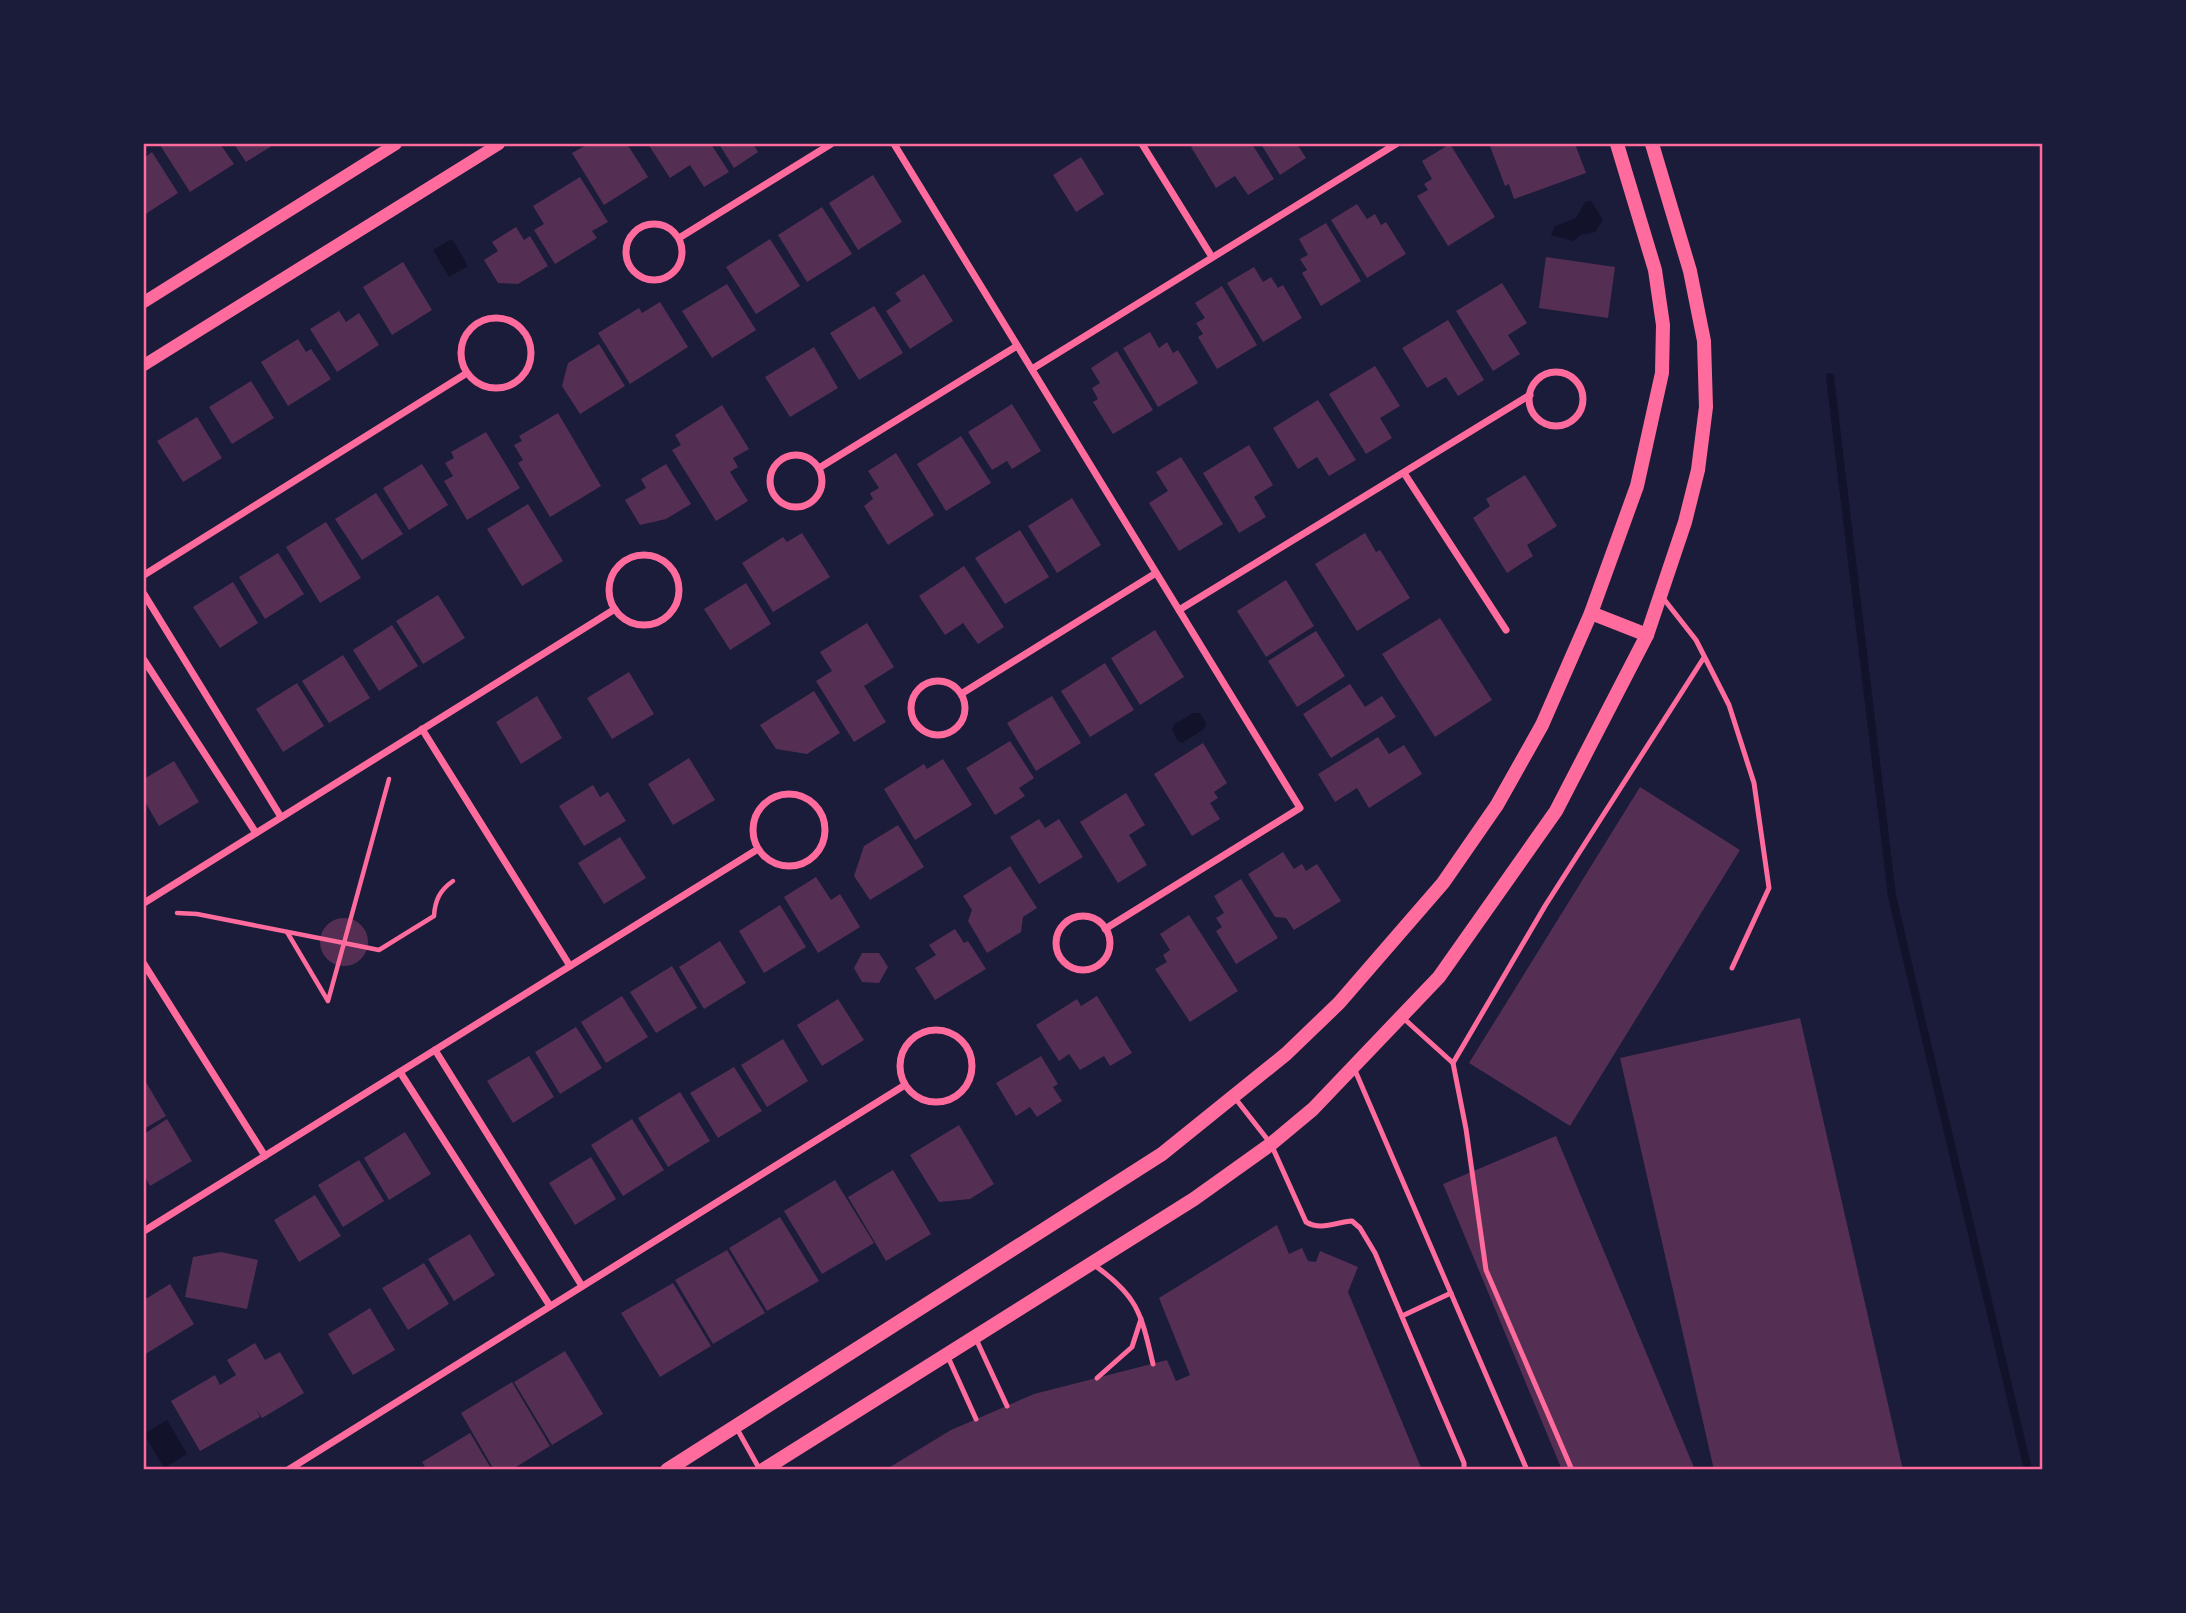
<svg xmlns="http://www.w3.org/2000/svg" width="2186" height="1613" font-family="Jost,sans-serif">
	<rect width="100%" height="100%" fill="#1b1b3a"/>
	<g fill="#12122b">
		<polygon points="1591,201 1603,220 1595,232 1581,235 1573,241 1551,235 1555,226 1576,218 1585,202"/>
		<polygon points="452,239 468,266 449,277 433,250"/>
		<polygon points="1193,713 1200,713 1206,723 1204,729 1182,743 1178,741 1172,729 1175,724"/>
		<polygon points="167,1420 187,1454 164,1468 144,1434"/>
	</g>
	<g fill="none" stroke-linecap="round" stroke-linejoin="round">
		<polyline stroke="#12122b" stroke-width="8" points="1830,377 1892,896 2028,1470"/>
	</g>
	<g fill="#542f53">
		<polygon points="163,144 220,144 234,164 190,192 160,145"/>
		<polygon points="234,144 275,144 246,162"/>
		<polygon points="588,144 627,144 648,177 604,205 572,153"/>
		<polygon points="648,144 711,144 729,172 704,187 690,165 670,178"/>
		<polygon points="719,144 753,144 758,152 734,168"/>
		<polygon points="1197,144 1252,144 1274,179 1248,195 1235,176 1216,188 1191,147"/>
		<polygon points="1261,144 1297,144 1306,158 1280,175"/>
		<polygon points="1450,144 1495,217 1448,246 1417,196 1428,190 1424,184 1432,179 1422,161"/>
		<polygon points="1497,144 1575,144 1586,173 1514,199 1509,184 1505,186 1490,146"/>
		<polygon points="152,152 178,193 144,215 144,158"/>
		<polygon points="1081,157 1104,194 1076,212 1053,175"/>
		<polygon points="873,175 902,222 858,250 829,203"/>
		<polygon points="580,177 608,222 592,231 597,238 555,264 534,230 544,224 533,206"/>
		<polygon points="1357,204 1367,219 1375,214 1381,225 1386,222 1406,254 1367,278 1331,220"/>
		<polygon points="822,207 852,254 807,282 778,235"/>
		<polygon points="1326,223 1361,281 1321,306 1302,273 1307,270 1300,259 1308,255 1299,239"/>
		<polygon points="516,227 524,240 530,236 548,266 518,284 498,283 484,260 498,251 492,242"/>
		<polygon points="770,239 800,286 756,314 726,267"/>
		<polygon points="1546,257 1615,267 1608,318 1539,308"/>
		<polygon points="403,262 432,310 392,335 363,287"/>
		<polygon points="1254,267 1263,282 1271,277 1278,288 1283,285 1302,318 1263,342 1227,283"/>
		<polygon points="924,274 953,321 910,349 886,311 901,301 895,293"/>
		<polygon points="1502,283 1527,323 1508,335 1520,354 1493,371 1456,311"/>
		<polygon points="727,284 756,330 712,358 682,311"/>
		<polygon points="1222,286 1257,345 1217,369 1198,337 1203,334 1196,323 1205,318 1195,303"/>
		<polygon points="660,302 688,347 630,384 598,333 639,308 642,313"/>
		<polygon points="874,306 903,353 859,380 830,333"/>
		<polygon points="339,311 346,322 359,313 379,345 337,372 310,329"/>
		<polygon points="1448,320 1484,380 1458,396 1446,377 1427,388 1402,348"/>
		<polygon points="1150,332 1159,348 1167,342 1173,353 1178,350 1198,383 1158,407 1123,348"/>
		<polygon points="298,339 306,352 311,349 331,379 288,406 261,362"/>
		<polygon points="599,344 625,386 580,414 562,386 568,363"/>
		<polygon points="814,347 838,388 790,417 765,377"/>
		<polygon points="1117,351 1153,410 1113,434 1093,402 1098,399 1092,388 1100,383 1091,368"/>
		<polygon points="1375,366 1400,406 1380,418 1392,438 1366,454 1329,394"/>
		<polygon points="251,381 274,418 232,444 209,407"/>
		<polygon points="1318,400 1356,460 1329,476 1317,457 1298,469 1273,428"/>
		<polygon points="1012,404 1041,451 1012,469 1007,461 992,470 968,432"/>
		<polygon points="722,405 749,449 733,458 738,467 730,472 748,501 716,521 672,450 681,445 675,435"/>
		<polygon points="558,413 601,486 550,517 518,463 523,460 514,445 522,441 519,436"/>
		<polygon points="197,417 222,458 183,482 157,441"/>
		<polygon points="486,432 520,488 467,520 444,481 453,476 445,463 454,458 451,452"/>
		<polygon points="961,436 991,483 946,511 917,464"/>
		<polygon points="1249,445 1273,485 1254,497 1266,517 1239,533 1203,473"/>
		<polygon points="896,453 934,515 888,545 864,506 873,499 870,493 879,488 868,471"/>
		<polygon points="1181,457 1223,524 1179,551 1149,503 1168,491 1156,472"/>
		<polygon points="422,464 448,505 409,530 383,488"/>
		<polygon points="666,464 691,504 666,519 640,525 625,500 646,488 641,479"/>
		<polygon points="1525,475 1557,526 1527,545 1533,556 1507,573 1473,518 1490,506 1486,499"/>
		<polygon points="376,493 403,534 362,560 335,519"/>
		<polygon points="1072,498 1101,545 1057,573 1028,526"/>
		<polygon points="528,504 563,561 522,586 487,529"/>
		<polygon points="326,522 361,578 320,603 286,547"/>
		<polygon points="1020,530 1049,577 1005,604 975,558"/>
		<polygon points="802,533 830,577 773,612 742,563 783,537 787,542"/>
		<polygon points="1365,533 1376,552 1380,550 1410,598 1357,631 1315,564"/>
		<polygon points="278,553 304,594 265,619 239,577"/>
		<polygon points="964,566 1004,627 978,644 963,623 945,635 919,596"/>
		<polygon points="1286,580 1314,626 1266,657 1237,611"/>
		<polygon points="233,582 258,623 220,648 193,607"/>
		<polygon points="746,583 771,624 730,650 704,609"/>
		<polygon points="438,595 465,638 423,664 396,621"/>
		<polygon points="1440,618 1492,700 1435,737 1382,654"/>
		<polygon points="867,623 894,667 864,686 886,722 854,742 816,681 832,671 820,652"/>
		<polygon points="392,625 418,666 379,691 353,650"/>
		<polygon points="1155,630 1184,677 1140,705 1111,658"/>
		<polygon points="1316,631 1345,676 1297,707 1268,661"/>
		<polygon points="343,655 370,698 329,723 302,681"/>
		<polygon points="1105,663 1134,710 1090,737 1061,691"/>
		<polygon points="629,672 654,714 612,739 587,698"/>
		<polygon points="297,683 324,726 283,752 256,709"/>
		<polygon points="1350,684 1365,707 1382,696 1396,717 1331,758 1303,714"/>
		<polygon points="814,691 840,733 807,754 776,749 760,725"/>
		<polygon points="537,696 562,738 521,764 496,722"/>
		<polygon points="1052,696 1081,743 1036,771 1007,723"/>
		<polygon points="1378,737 1389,754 1404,745 1422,774 1369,808 1357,788 1335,802 1318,774"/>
		<polygon points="1010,741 1034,778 1019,788 1025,796 995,815 966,768"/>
		<polygon points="1203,743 1227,783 1214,792 1218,798 1210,803 1220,819 1192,836 1154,774"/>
		<polygon points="689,758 715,800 673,825 648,784"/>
		<polygon points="943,759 972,805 915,840 884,789 924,764 927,769"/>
		<polygon points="174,761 199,802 159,826 144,800 144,779"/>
		<polygon points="593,785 600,797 608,792 626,821 584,846 559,806"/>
		<polygon points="1640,787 1740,850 1570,1126 1469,1063"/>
		<polygon points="1126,793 1145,825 1129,835 1147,865 1118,883 1080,822"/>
		<polygon points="1039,819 1045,828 1059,819 1083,857 1039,884 1010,837"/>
		<polygon points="898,825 924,867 870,900 854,876 864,846"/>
		<polygon points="620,837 646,878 604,904 578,863"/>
		<polygon points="1283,852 1294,869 1302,864 1306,871 1317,864 1341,901 1294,930 1286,918 1275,917 1248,874"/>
		<polygon points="1010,866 1037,908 1023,917 1021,932 987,953 968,921 972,910 963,896"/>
		<polygon points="816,877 831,900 840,894 860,927 818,953 784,897"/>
		<polygon points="1241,879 1278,938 1236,964 1216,931 1222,927 1216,918 1224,913 1214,896"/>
		<polygon points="780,905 806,947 764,973 739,931"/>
		<polygon points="1189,915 1238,991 1190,1022 1155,969 1167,962 1163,955 1170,950 1160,934"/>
		<circle cx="344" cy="942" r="24"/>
		<polygon points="955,929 964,943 968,941 986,969 935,1000 915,968 936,955 929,945"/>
		<polygon points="720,941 746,983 704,1009 679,967"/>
		<polygon points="862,953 879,953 888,967 879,983 862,982 854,968"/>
		<polygon points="672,966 697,1008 656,1033 630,992"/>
		<polygon points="622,996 648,1037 606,1063 581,1022"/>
		<polygon points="1097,996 1132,1053 1110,1066 1104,1056 1080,1070 1069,1054 1059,1061 1036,1025 1077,999 1081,1006"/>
		<polygon points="838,999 864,1040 822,1066 797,1025"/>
		<polygon points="1800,1018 1903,1470 1714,1470 1620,1058"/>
		<polygon points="576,1027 602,1068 560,1094 535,1052"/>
		<polygon points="783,1039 808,1081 767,1107 741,1065"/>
		<polygon points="529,1056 554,1097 513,1123 487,1081"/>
		<polygon points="1041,1056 1058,1084 1053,1087 1062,1101 1037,1117 1030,1107 1016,1116 996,1083"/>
		<polygon points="734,1067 762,1111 718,1138 690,1093"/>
		<polygon points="144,1079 166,1116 144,1129"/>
		<polygon points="680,1092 710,1141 668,1167 638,1118"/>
		<polygon points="167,1119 192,1161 150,1186 144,1175 144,1134"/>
		<polygon points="632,1119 664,1170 623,1196 591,1145"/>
		<polygon points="959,1125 994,1184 970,1199 939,1202 910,1155"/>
		<polygon points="405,1132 431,1174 389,1200 364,1158"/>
		<polygon points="1556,1136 1695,1470 1562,1470 1443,1184"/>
		<polygon points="591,1157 616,1199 575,1225 549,1183"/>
		<polygon points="359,1160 384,1201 343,1227 318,1185"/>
		<polygon points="893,1170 931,1234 886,1261 848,1197"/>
		<polygon points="835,1180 874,1243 822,1274 784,1211"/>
		<polygon points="315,1195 341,1236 299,1262 274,1220"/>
		<polygon points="780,1217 819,1281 767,1311 729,1248"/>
		<polygon points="1277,1225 1289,1254 1302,1248 1308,1261 1316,1262 1320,1251 1358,1267 1348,1292 1422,1470 885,1470 951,1430 1034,1394 1167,1360 1176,1381 1190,1375 1159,1298"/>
		<polygon points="470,1234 495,1275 454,1301 428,1259"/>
		<polygon points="727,1250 765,1313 713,1344 675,1280"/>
		<polygon points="221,1252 258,1260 247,1309 185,1297 193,1257"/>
		<polygon points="424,1263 449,1304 408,1330 382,1288"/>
		<polygon points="673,1283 711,1346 660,1377 621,1313"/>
		<polygon points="170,1284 194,1324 144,1355 144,1300"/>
		<polygon points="370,1308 395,1350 353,1375 328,1334"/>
		<polygon points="255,1343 265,1360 280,1352 304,1393 262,1418 256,1409 260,1417 200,1451 171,1401 215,1375 220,1385 236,1375 227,1360"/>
		<polygon points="565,1351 603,1414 552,1445 514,1382"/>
		<polygon points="512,1382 550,1446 511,1470 494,1470 461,1413"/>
		<polygon points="470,1433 492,1470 427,1470 422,1462"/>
	</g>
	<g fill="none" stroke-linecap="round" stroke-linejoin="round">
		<g stroke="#ff6b9d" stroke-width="4.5">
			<polyline points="177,913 197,914 344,943 389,779"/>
			<path d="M 287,932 L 328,1001 L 344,943 L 379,950 L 434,916 C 435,900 440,890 453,881"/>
		</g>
		<g stroke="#ff6b9d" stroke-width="5">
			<polyline points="1663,598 1696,640 1729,705 1754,783 1769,888 1732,968"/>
			<polyline points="1402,1017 1453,1063"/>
			<polyline points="1354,1068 1527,1470"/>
			<path d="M 1235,1098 L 1271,1144 L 1306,1222 C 1321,1231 1336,1222 1352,1221 L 1360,1228 L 1375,1253 L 1464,1463 L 1464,1470"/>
			<path d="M 1094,1265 C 1138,1296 1141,1313 1153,1364"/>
			<polyline points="1402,1316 1451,1293"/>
			<polyline points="976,1339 1007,1406"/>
			<polyline points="948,1357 976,1419"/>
			<polyline points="1097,1378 1132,1347 1141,1319"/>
			<polyline points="736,1427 760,1470"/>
			<polyline points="1572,1470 1486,1270 1466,1129 1453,1063 1545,906 1703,659"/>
		</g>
		<g stroke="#ff6b9d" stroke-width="7">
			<polyline points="894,144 1300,808 1105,929"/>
			<polyline points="1142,144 1212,257"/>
			<circle cx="654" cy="252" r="28"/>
			<polyline points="679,238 831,144"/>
			<circle cx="496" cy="353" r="35"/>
			<polyline points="1032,369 1396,144"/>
			<circle cx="1556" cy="399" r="27"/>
			<circle cx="796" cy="481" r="26"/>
			<polyline points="819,468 1017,346"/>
			<polyline points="1404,473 1506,630"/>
			<circle cx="644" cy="590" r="35"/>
			<polyline points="144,575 467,373"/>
			<polyline points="144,594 281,817"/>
			<polyline points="1179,610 1530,395"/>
			<polyline points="144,660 256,833"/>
			<circle cx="938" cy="708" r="27"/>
			<polyline points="961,694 1156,573"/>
			<polyline points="422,729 570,966"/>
			<circle cx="789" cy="830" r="36"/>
			<polyline points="144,903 615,609"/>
			<circle cx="1083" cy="943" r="27"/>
			<polyline points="144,964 265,1156"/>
			<circle cx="936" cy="1066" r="36"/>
			<polyline points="435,1050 582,1286"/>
			<polyline points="400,1072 550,1306"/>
			<polyline points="144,1231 758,849"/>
			<polyline points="288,1470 905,1085"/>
		</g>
		<g stroke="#ff6b9d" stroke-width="12">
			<polyline points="144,302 396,144"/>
			<polyline points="144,365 499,144"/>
		</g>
		<g stroke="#ff6b9d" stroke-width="14">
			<polyline points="1591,613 1647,635"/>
			<polyline points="667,1470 1162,1154 1286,1054 1339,1003 1443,883 1497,805 1542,725 1591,613 1637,486 1662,373 1663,325 1655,270 1617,144"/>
			<polyline points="763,1470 1194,1199 1271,1144 1313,1109 1439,977 1556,811 1647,635 1685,522 1698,470 1706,407 1704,341 1690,271 1652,144"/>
		</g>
	</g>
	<rect width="2186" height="1613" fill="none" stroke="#1b1b3a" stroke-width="290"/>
	<rect x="145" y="145" width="1896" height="1323" fill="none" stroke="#ff6b9d" stroke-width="2.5"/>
</svg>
